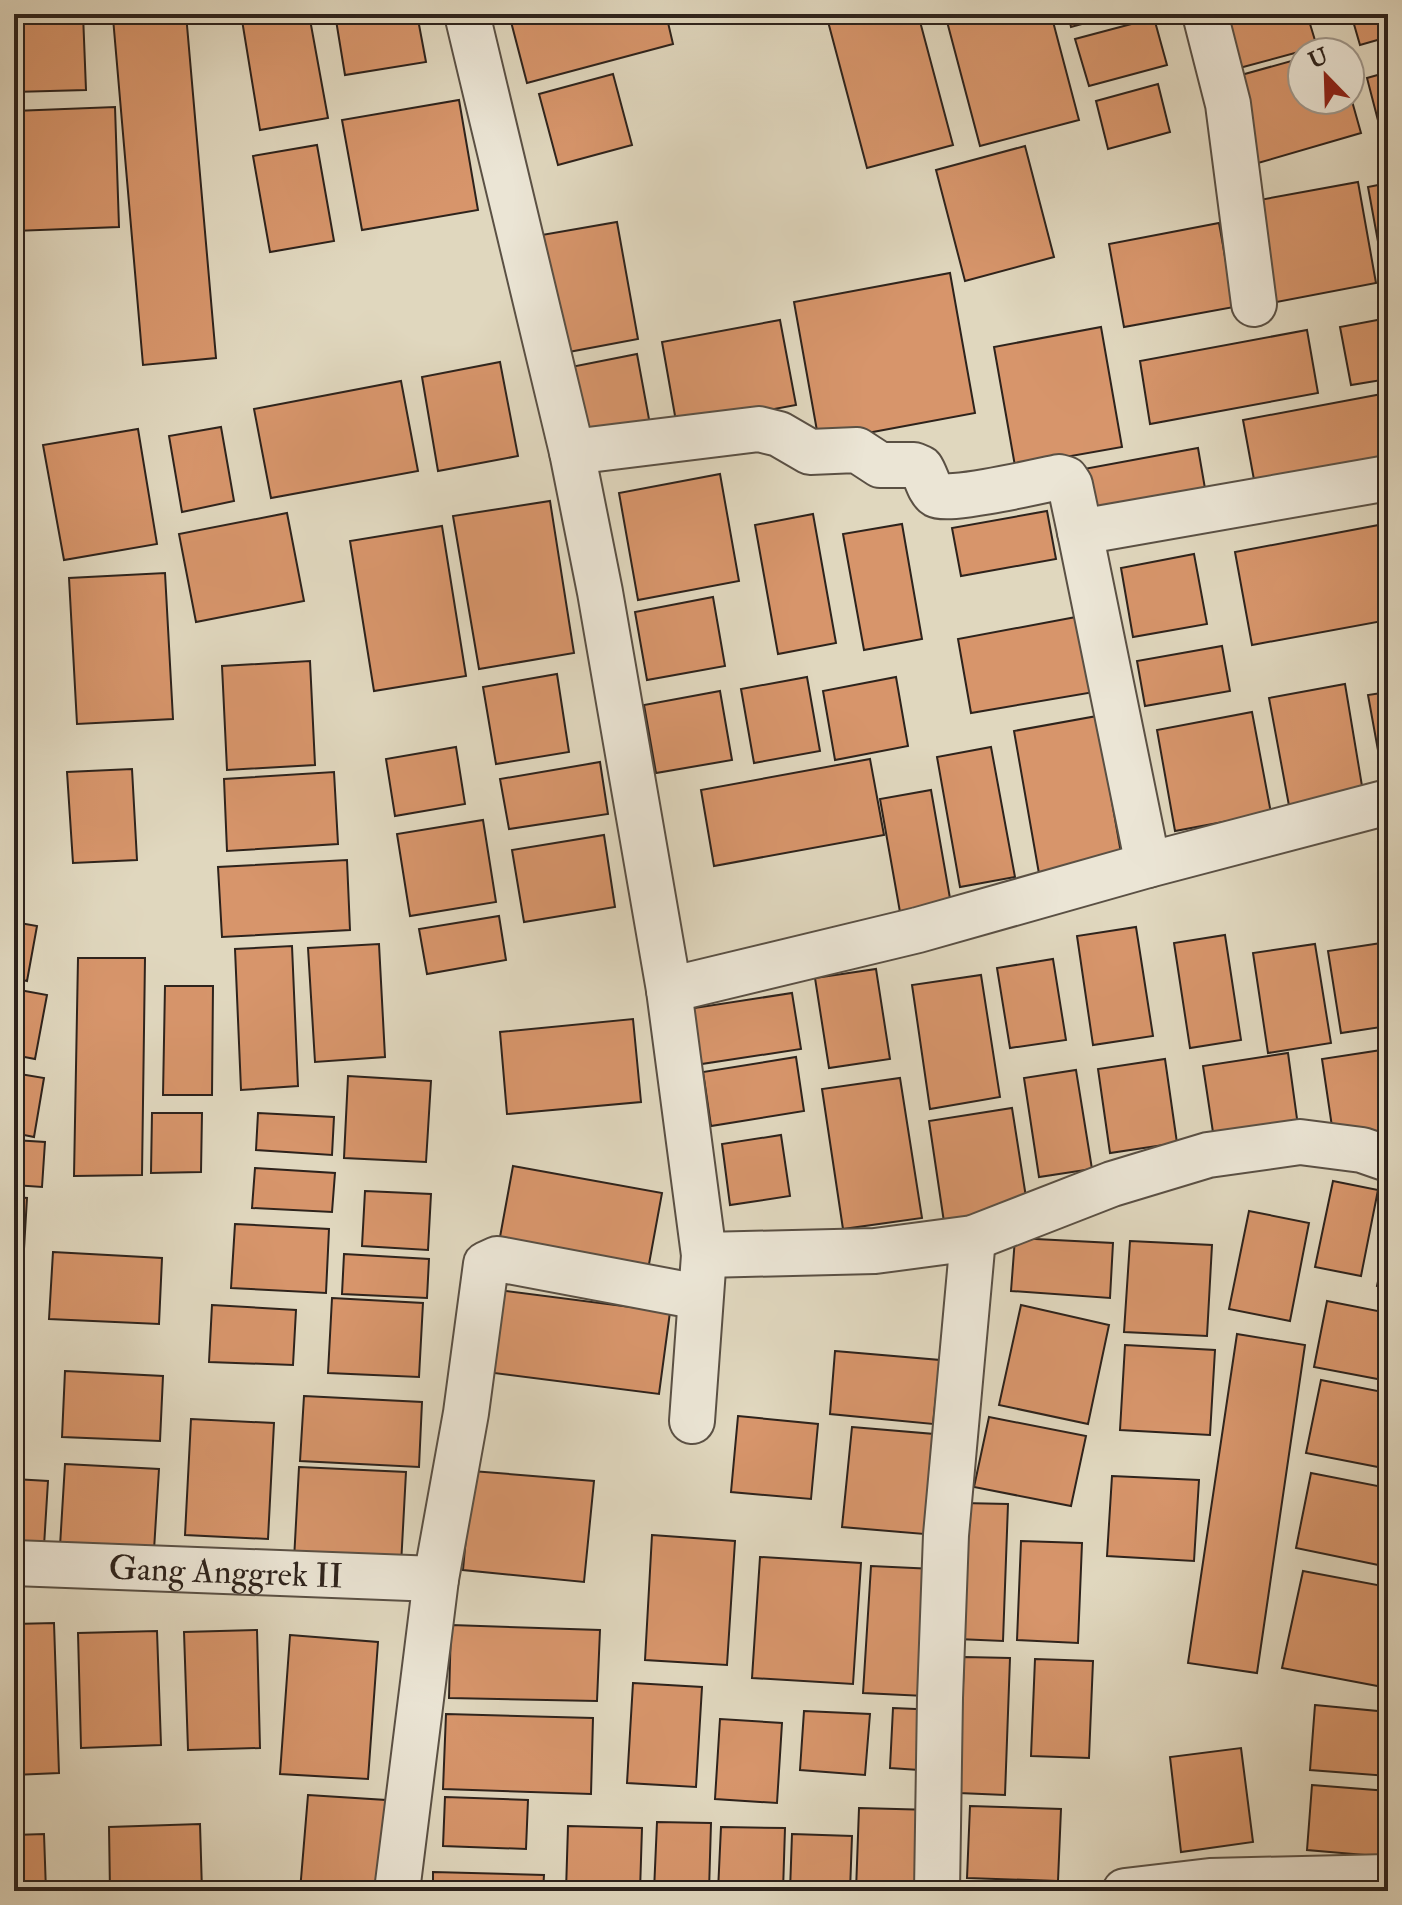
<svg xmlns="http://www.w3.org/2000/svg" width="1402" height="1905" font-family="'IM FELL Double Pica',serif">
	<rect width="100%" height="100%" fill="#e0d7be"/>
	<filter id="stains"><feTurbulence type="fractalNoise" baseFrequency=".0025" numOctaves="4"/><feColorMatrix values="0 0 0 0 .2 0 0 0 0 .09 0 0 0 0 .02 0 0 0 .5 -.17"/></filter>
	<radialGradient id="worn" r=".72"><stop offset=".6" stop-color="#630" stop-opacity="0"/><stop offset="1" stop-color="#630" stop-opacity=".3"/></radialGradient>
	<g fill="#d7956b" stroke="#2e231c" stroke-width="2">
		<polygon points="14,14 83,14 86,90 14,92"/>
		<polygon points="153,14 186,14 216,358 143,365 113,18"/>
		<polygon points="241,14 309,14 328,118 260,130"/>
		<polygon points="335,14 417,14 426,62 345,75"/>
		<polygon points="509,14 666,14 673,44 527,83"/>
		<polygon points="826,14 918,14 953,145 867,168"/>
		<polygon points="945,14 1051,14 1079,120 980,146"/>
		<polygon points="1068,14 1118,14 1071,27"/>
		<polygon points="1230,14 1307,14 1317,47 1232,70 1218,17"/>
		<polygon points="1351,14 1388,14 1388,37 1360,45"/>
		<polygon points="1154,18 1167,65 1089,86 1075,39"/>
		<polygon points="1302,58 1302,100 1350,100 1350,94 1361,133 1258,163 1234,77"/>
		<polygon points="1388,72 1388,130 1381,132 1367,78"/>
		<polygon points="613,74 632,145 558,165 539,94"/>
		<polygon points="1158,84 1170,132 1108,149 1096,101"/>
		<polygon points="459,100 478,210 362,230 342,120"/>
		<polygon points="115,107 119,227 14,231 14,111"/>
		<polygon points="317,145 334,241 270,252 253,156"/>
		<polygon points="1025,146 1054,257 965,281 936,170"/>
		<polygon points="1358,182 1376,283 1261,305 1243,203"/>
		<polygon points="1388,183 1388,268 1383,269 1368,187"/>
		<polygon points="617,222 638,339 558,354 536,236"/>
		<polygon points="1219,223 1234,307 1124,327 1109,244"/>
		<polygon points="950,273 975,413 819,442 794,302"/>
		<polygon points="1388,318 1388,379 1351,385 1340,327"/>
		<polygon points="780,320 796,405 677,427 662,342"/>
		<polygon points="1101,327 1122,447 1015,466 994,347"/>
		<polygon points="1307,330 1318,393 1150,424 1140,361"/>
		<polygon points="637,354 651,430 579,443 566,368"/>
		<polygon points="500,362 518,456 438,471 422,377"/>
		<polygon points="401,381 418,471 271,498 254,409"/>
		<polygon points="1387,393 1388,471 1257,496 1243,420"/>
		<polygon points="221,427 234,501 182,512 169,436"/>
		<polygon points="138,429 157,544 64,560 43,445"/>
		<polygon points="1198,448 1207,500 1093,521 1084,469"/>
		<polygon points="720,474 739,581 638,600 619,493"/>
		<polygon points="550,501 574,653 479,669 453,516"/>
		<polygon points="1047,511 1056,559 961,576 952,528"/>
		<polygon points="287,513 304,601 196,622 179,534"/>
		<polygon points="813,514 836,643 778,654 755,525"/>
		<polygon points="902,524 922,639 864,650 843,534"/>
		<polygon points="1384,524 1388,548 1388,620 1252,645 1235,552"/>
		<polygon points="442,526 466,676 374,691 350,541"/>
		<polygon points="1194,554 1207,624 1133,637 1121,568"/>
		<polygon points="165,573 173,719 77,724 69,578"/>
		<polygon points="713,597 725,666 647,680 635,612"/>
		<polygon points="1092,614 1106,690 971,713 958,639"/>
		<polygon points="1222,646 1230,691 1145,706 1137,661"/>
		<polygon points="310,661 315,765 227,770 222,666"/>
		<polygon points="557,674 569,752 496,764 483,687"/>
		<polygon points="807,677 820,751 754,763 741,689"/>
		<polygon points="896,677 908,746 835,760 823,691"/>
		<polygon points="1345,684 1364,798 1290,811 1269,698"/>
		<polygon points="720,691 732,760 656,773 644,705"/>
		<polygon points="1388,692 1388,789 1385,789 1368,695"/>
		<polygon points="1252,712 1271,813 1175,831 1157,730"/>
		<polygon points="1097,716 1124,870 1041,885 1014,731"/>
		<polygon points="456,747 465,804 395,816 386,759"/>
		<polygon points="991,747 1015,877 960,887 937,757"/>
		<polygon points="870,759 884,835 714,866 701,790"/>
		<polygon points="600,762 608,814 509,829 500,779"/>
		<polygon points="132,769 137,860 73,863 67,772"/>
		<polygon points="334,772 338,844 227,851 224,779"/>
		<polygon points="931,790 951,904 900,912 880,799"/>
		<polygon points="483,820 496,902 410,916 397,834"/>
		<polygon points="604,835 615,907 524,922 512,850"/>
		<polygon points="347,860 350,930 222,937 218,867"/>
		<polygon points="499,916 506,960 427,974 419,929"/>
		<polygon points="14,922 37,926 27,981 14,978"/>
		<polygon points="1136,927 1153,1036 1093,1045 1077,936"/>
		<polygon points="1225,935 1241,1040 1190,1048 1174,943"/>
		<polygon points="1388,942 1388,1026 1341,1033 1328,951"/>
		<polygon points="379,944 385,1057 315,1062 308,948"/>
		<polygon points="1315,944 1331,1043 1268,1053 1253,953"/>
		<polygon points="292,946 298,1086 241,1090 235,949"/>
		<polygon points="78,958 145,958 142,1175 74,1176"/>
		<polygon points="1053,959 1066,1040 1010,1048 997,968"/>
		<polygon points="876,969 890,1059 829,1068 815,978"/>
		<polygon points="981,975 1000,1097 930,1109 912,985"/>
		<polygon points="165,986 213,986 212,1095 163,1095"/>
		<polygon points="14,989 47,995 35,1059 14,1055"/>
		<polygon points="792,993 801,1049 695,1065 688,1009"/>
		<polygon points="633,1019 641,1102 507,1114 500,1032"/>
		<polygon points="1388,1049 1388,1139 1335,1147 1322,1059"/>
		<polygon points="1288,1053 1298,1126 1214,1139 1203,1066"/>
		<polygon points="796,1057 804,1111 711,1126 703,1072"/>
		<polygon points="1165,1059 1177,1143 1110,1153 1098,1069"/>
		<polygon points="1076,1070 1092,1169 1039,1177 1024,1078"/>
		<polygon points="14,1073 44,1078 34,1137 14,1133"/>
		<polygon points="348,1076 431,1081 426,1162 344,1158"/>
		<polygon points="900,1078 922,1218 843,1229 822,1089"/>
		<polygon points="1012,1108 1028,1210 944,1222 929,1121"/>
		<polygon points="152,1113 202,1113 201,1172 151,1173"/>
		<polygon points="258,1113 334,1117 332,1155 256,1150"/>
		<polygon points="781,1135 790,1196 730,1205 722,1144"/>
		<polygon points="14,1140 45,1142 42,1187 14,1185"/>
		<polygon points="513,1166 662,1193 647,1275 498,1248"/>
		<polygon points="255,1168 335,1173 332,1212 252,1208"/>
		<polygon points="1333,1181 1378,1190 1361,1276 1315,1267"/>
		<polygon points="365,1191 431,1194 428,1250 362,1246"/>
		<polygon points="14,1197 27,1198 24,1249 14,1248"/>
		<polygon points="1249,1211 1309,1223 1290,1321 1229,1309"/>
		<polygon points="235,1224 329,1229 326,1293 231,1288"/>
		<polygon points="1388,1236 1388,1288 1377,1286"/>
		<polygon points="1015,1238 1113,1243 1110,1298 1011,1291"/>
		<polygon points="1130,1241 1212,1245 1207,1336 1124,1332"/>
		<polygon points="53,1252 162,1258 159,1324 49,1319"/>
		<polygon points="344,1254 429,1259 427,1298 342,1294"/>
		<polygon points="498,1290 670,1312 659,1394 486,1372"/>
		<polygon points="332,1298 423,1303 419,1377 328,1373"/>
		<polygon points="1327,1301 1388,1313 1388,1381 1314,1367"/>
		<polygon points="212,1305 296,1310 293,1365 209,1362"/>
		<polygon points="1021,1305 1109,1325 1088,1424 999,1405"/>
		<polygon points="1237,1334 1305,1345 1257,1673 1188,1663"/>
		<polygon points="1125,1345 1215,1350 1210,1435 1120,1430"/>
		<polygon points="835,1351 940,1360 933,1424 830,1414"/>
		<polygon points="65,1371 163,1376 160,1441 62,1437"/>
		<polygon points="1321,1380 1388,1393 1388,1469 1306,1453"/>
		<polygon points="304,1396 422,1402 419,1467 300,1461"/>
		<polygon points="738,1416 818,1424 811,1499 731,1492"/>
		<polygon points="989,1417 1086,1436 1071,1506 974,1487"/>
		<polygon points="191,1419 274,1423 268,1539 185,1535"/>
		<polygon points="852,1427 934,1434 924,1534 842,1527"/>
		<polygon points="65,1464 159,1469 154,1550 60,1546"/>
		<polygon points="299,1467 406,1472 401,1565 294,1560"/>
		<polygon points="472,1471 594,1481 584,1582 463,1570"/>
		<polygon points="1311,1473 1388,1488 1388,1567 1296,1548"/>
		<polygon points="1112,1476 1199,1480 1194,1561 1107,1556"/>
		<polygon points="14,1479 48,1481 44,1546 14,1544"/>
		<polygon points="962,1503 1008,1504 1003,1641 958,1639"/>
		<polygon points="652,1535 735,1541 727,1665 645,1660"/>
		<polygon points="1021,1541 1082,1543 1078,1643 1017,1640"/>
		<polygon points="760,1557 861,1563 853,1684 752,1678"/>
		<polygon points="871,1566 934,1569 925,1696 863,1693"/>
		<polygon points="1303,1571 1388,1587 1388,1688 1282,1668"/>
		<polygon points="54,1623 59,1773 14,1775 14,1624"/>
		<polygon points="451,1625 600,1630 597,1701 449,1698"/>
		<polygon points="257,1630 260,1748 188,1750 184,1632"/>
		<polygon points="157,1631 161,1745 81,1748 78,1633"/>
		<polygon points="290,1635 378,1642 368,1779 280,1774"/>
		<polygon points="964,1657 1010,1658 1005,1795 959,1793"/>
		<polygon points="1035,1659 1093,1661 1089,1758 1031,1756"/>
		<polygon points="633,1683 702,1687 696,1787 627,1783"/>
		<polygon points="1315,1705 1388,1712 1388,1776 1310,1770"/>
		<polygon points="893,1708 938,1710 934,1771 890,1768"/>
		<polygon points="804,1711 870,1714 865,1775 800,1770"/>
		<polygon points="446,1714 593,1718 591,1794 443,1789"/>
		<polygon points="720,1719 782,1723 777,1803 715,1799"/>
		<polygon points="1241,1748 1253,1842 1181,1852 1170,1757"/>
		<polygon points="1312,1785 1388,1791 1388,1857 1307,1850"/>
		<polygon points="308,1795 386,1800 379,1891 300,1891"/>
		<polygon points="445,1797 528,1800 526,1849 443,1846"/>
		<polygon points="970,1806 1061,1809 1058,1881 967,1878"/>
		<polygon points="859,1808 933,1810 930,1891 856,1891"/>
		<polygon points="657,1822 711,1823 709,1891 654,1891"/>
		<polygon points="200,1824 202,1891 110,1891 109,1827"/>
		<polygon points="568,1826 642,1828 640,1891 566,1891"/>
		<polygon points="721,1827 785,1828 783,1891 718,1891"/>
		<polygon points="44,1834 46,1891 14,1891 14,1835"/>
		<polygon points="792,1834 852,1836 850,1891 790,1891"/>
		<polygon points="433,1872 544,1875 543,1891 433,1891"/>
	</g>
	<g fill="none" stroke-linecap="round" stroke-linejoin="round">
		<defs>
			<g id="minor">
				<polyline points="467,14 572,452 600,592 669,990 704,1255 692,1421"/>
				<polyline points="1205,14 1228,104 1254,304"/>
				<path d="M 572,452 L 759,429 L 779,434 L 810,452 L 857,450 L 880,465 L 914,465 L 921,468 C 926,475 929,491 936,495 C 949,502 1040,481 1059,477 L 1066,479 L 1070,485 L 1080,532 L 1148,865"/>
				<polyline points="1080,532 1388,478"/>
				<polyline points="669,990 918,930 1148,865 1388,802"/>
				<polyline points="704,1255 875,1251 973,1238 1112,1184 1208,1155 1300,1142 1362,1150 1388,1159"/>
				<path id="s1" d="M 14,1563 L 436,1579"/>
				<polyline points="397,1891 436,1579 466,1413 486,1264 497,1259 503,1260 699,1297"/>
				<polyline points="937,1891 940,1698 946,1535 973,1238"/>
				<polyline points="1125,1891 1210,1881 1388,1877"/>
			</g>
		</defs>
		<use href="#minor" stroke="#5a5044" stroke-width="48"/>
		<use href="#minor" stroke="#ebe5d5" stroke-width="44"/>
	</g>
	<g text-anchor="middle" stroke-width="7" stroke-linejoin="round" paint-order="stroke">
		<g font-size="34" fill="#2e231c" stroke="#ebe5d5">
			<text dy="12" stroke="none"><textPath href="#s1" startOffset="212">Gang Anggrek II</textPath></text>
		</g>
	</g>
	<rect width="1402" height="1905" fill="none" stroke="#e0d7be" stroke-width="48"/>
	<rect x="16" y="16" width="1370" height="1873" fill="none" stroke="#2e231c" stroke-width="4"/>
	<rect x="24" y="24" width="1354" height="1857" fill="none" stroke="#2e231c" stroke-width="2"/>
	<g transform="translate(1326 76) rotate(337)"><circle r="38" fill="#ebe5d5" stroke="#9f978b" stroke-width="2"/>
	<path d="M0-6L14 30L0 20L-14 30Z" fill="#8f2418"/>
	<text y="-12" font-size="22" font-weight="bold" text-anchor="middle" fill="#2e231c">U</text>
	</g>
	<rect width="100%" height="100%" filter="url(#stains)"/>
	<rect width="100%" height="100%" fill="url(#worn)"/>
</svg>
